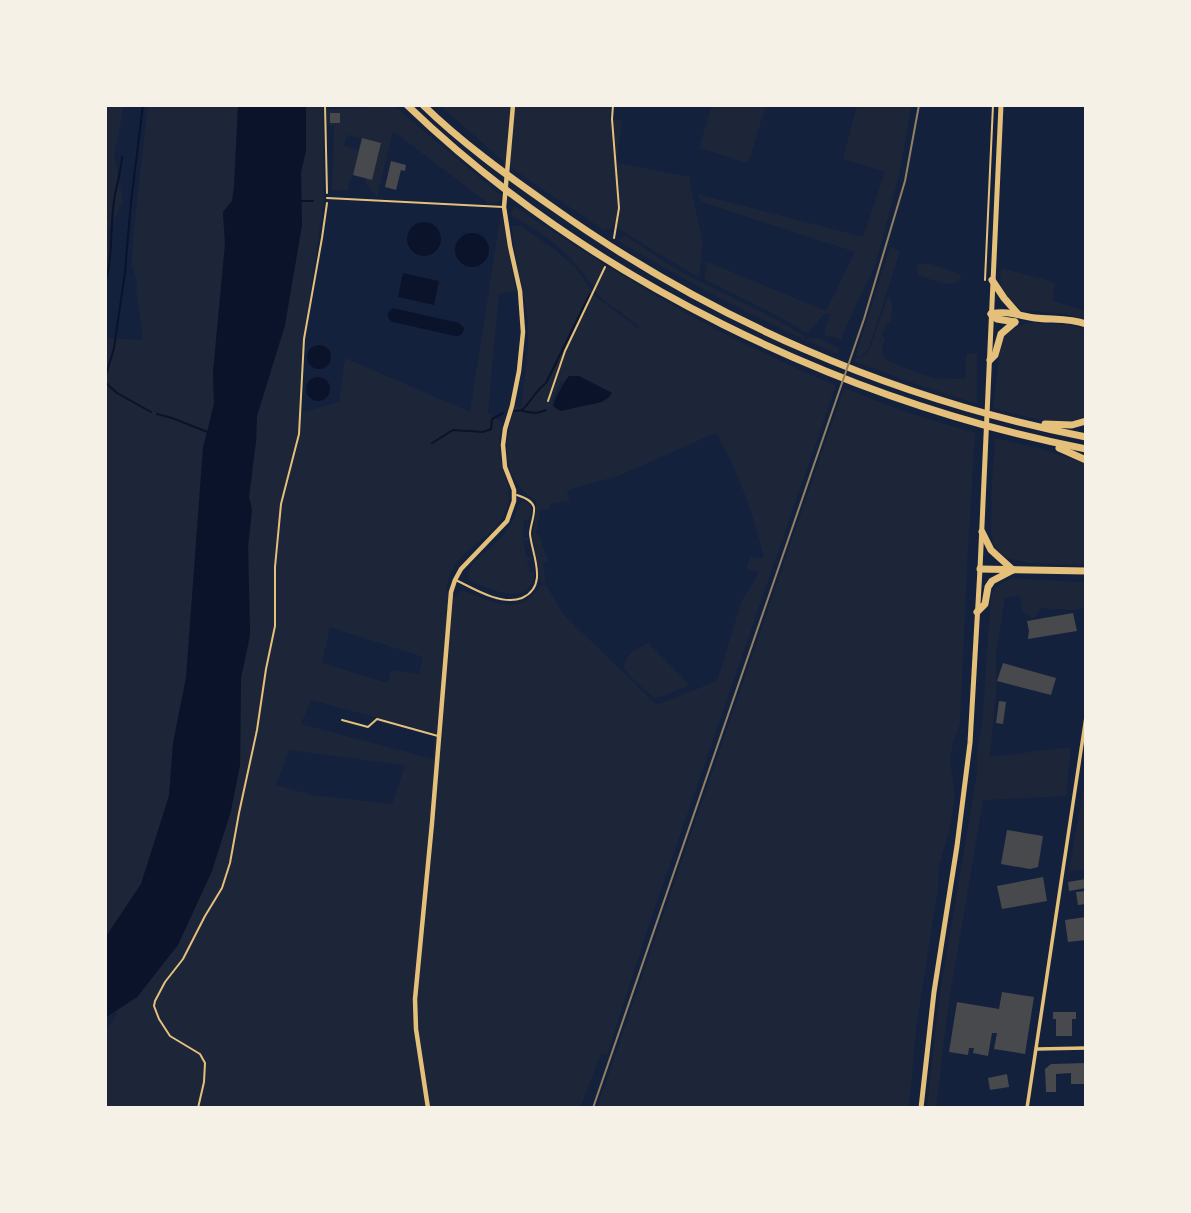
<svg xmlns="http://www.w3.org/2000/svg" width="1191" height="1213" font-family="'DejaVu Sans',sans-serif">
	<rect width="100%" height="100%" fill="#14213d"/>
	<g fill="#1d2539" fill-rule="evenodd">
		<polygon points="105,105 122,105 122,117 114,155 123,201 108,233 110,252 105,301"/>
		<polygon points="148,105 238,105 234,187 232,201 223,212 225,244 213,373 214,404 203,448 186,678 173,743 169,796 141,884 105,938 105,338 143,340 136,289 137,280 132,266 133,236"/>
		<path d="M 306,105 L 323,105 L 324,199 L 301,355 L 299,413 L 339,402 L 345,358 L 470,412 L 501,212 L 516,291 L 499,294 L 488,412 L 502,423 C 501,430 499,437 499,444 C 499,466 514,487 507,508 C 498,537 459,547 449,577 C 447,582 447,588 446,593 L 456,596 L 460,592 L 465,591 C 494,602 520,618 541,585 L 546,585 L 563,614 L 657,705 L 717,681 L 742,600 L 759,573 L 747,568 L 750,557 L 764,558 C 754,515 738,471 716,433 L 618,476 L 567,490 L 570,501 L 550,504 L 549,509 L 541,509 L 536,534 L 539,535 L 548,561 L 543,563 L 546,582 L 541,583 L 533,538 L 536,501 C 501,478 503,443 515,407 L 521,407 C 524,376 531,345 527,313 C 522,284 514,255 512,226 L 521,226 L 558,252 L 576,268 L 595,296 L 637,328 L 639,326 L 602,299 L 595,291 L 602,277 L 602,273 L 595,286 L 592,285 C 572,255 545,233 513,217 L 511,212 L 514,206 C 597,261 678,313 768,355 C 791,365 813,377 836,385 L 651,919 L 607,1055 L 601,1054 L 580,1108 L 105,1108 L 105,1028 L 109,1027 L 117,1014 L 115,1011 L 138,997 L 160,967 L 240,765 L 241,678 L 250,635 L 248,547 L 252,510 L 249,497 L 256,441 L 257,416 L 285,325 L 302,225 L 301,172 L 306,151 ZM 569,376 L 597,386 L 612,393 L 568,410 L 553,406 L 552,401 L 561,381 L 563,382 ZM 330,627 L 423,657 L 419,674 L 391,670 L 388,683 L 322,663 ZM 311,700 L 435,733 L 433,759 L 301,724 ZM 289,750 L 404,765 L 405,766 L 392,804 L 312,795 L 276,785 Z"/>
		<polygon points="366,105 393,105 501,196 500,201 495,204 488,203 393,131 377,197 365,183 366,178 371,180 381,143 347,135 344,146 359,150 353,175 349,182 348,191 332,190 334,126 327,125 327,109 368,108"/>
		<path d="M 440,105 L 611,105 L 609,118 L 622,121 L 617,163 L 690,177 L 690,184 L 703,243 L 699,277 C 670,262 640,241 612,225 L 612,228 L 604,230 L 524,177 L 498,157 Z"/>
		<polygon points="712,105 766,105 748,163 699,148"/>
		<polygon points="857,105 912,105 899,176 875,266 858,300 841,339 824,335 830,314 824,314 809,332 805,332 778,316 704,279 708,262 826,311 855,252 702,202 697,194 863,237 885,172 843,159"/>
		<path d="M 625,236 L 681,272 L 775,319 L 805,336 L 804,339 L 819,338 L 839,348 L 837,354 C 762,322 689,283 618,241 L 620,238 Z"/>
		<polygon points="890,247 900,251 869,348 860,357 856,355"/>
		<polygon points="929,263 960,274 961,279 954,284 941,283 918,275 916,265"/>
		<polygon points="1001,268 1050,281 1055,284 1053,301 1086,311 1086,320 1066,314 1021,310 1002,292 1000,279"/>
		<polygon points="888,296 891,298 892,308 891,321 885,326 882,335 885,340 882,346 883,354 888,361 933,378 965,379 966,354 977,354 977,404 916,384 854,361 855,357 861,358 870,349"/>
		<path d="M 1029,323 L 1071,325 L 1086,330 L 1086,418 C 1053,427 1026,416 993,408 L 1001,342 C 1006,330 1017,326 1029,323 Z"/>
		<polygon points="844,388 903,411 975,433 967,569 960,724 954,740 950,759 955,797 950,828 939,866 938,889 916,1029 909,1108 597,1108"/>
		<polygon points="995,438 1042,449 1086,464 1086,565 1029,563 1006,558 997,551 993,544 991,533 992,482"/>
		<path d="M 522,501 L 530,506 L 532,510 L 528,521 L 524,520 L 523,538 L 528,538 L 528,540 L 523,541 L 527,558 L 532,557 L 533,559 L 527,561 L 530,572 L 535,571 C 531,610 491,589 469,580 C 465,564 486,553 496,542 C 503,536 509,529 513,521 C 517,513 517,506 522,501 Z"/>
		<path d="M 1013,578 L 1077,582 L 1086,581 L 1086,608 L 1074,610 L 1042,608 L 1033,619 L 1022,611 L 1020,595 L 1005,598 L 996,654 L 996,693 L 990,757 L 1071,747 L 1066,796 L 983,800 L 948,1008 L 936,1108 L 927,1108 L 938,1004 L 977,773 L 977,749 L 982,725 L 991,595 C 996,585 1002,582 1013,578 Z"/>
		<path d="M 648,643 L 690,685 L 661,697 L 654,698 L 631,677 L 624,668 C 627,652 635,650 648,643 Z"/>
		<polygon points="1086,774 1086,869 1069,871"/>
	</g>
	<g fill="#0b132b">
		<polygon points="238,105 306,105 306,151 301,172 302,225 285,325 257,416 256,441 249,497 252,510 248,547 250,635 241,678 240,765 231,811 212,871 178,945 137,997 105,1018 105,938 141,884 169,796 173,743 186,678 203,448 214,404 213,373 225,244 223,212 232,201 234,187"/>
		<circle cx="424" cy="239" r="17"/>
		<circle cx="472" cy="250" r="17"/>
		<polygon points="403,273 439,281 434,305 398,297"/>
		<path d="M 393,308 L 459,323 L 464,328 C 464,333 461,336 455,336 L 393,322 C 386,319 386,312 393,308 Z"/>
		<circle cx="319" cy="357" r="12"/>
		<path d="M 569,376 L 579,376 L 612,393 L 608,398 L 602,402 L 560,411 L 553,406 C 554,401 565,380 569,376 Z"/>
		<circle cx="318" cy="389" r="12"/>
	</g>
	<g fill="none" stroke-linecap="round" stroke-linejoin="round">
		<g stroke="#0b132b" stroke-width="2">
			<polyline points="300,201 313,201"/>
			<path d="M 105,284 C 113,257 110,229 114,201 C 116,186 121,172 122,157"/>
			<polyline points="105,378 114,348 125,272 131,202 143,105"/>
			<polyline points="105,382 117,393 151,412"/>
			<path d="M 515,411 L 522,410 C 531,402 536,390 546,383 L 590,294"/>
			<path d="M 523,411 C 532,413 538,414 546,410"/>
			<polyline points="157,414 172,418 210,433"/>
			<polyline points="432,443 453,430 483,432 491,429 492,419 503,413"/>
		</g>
	</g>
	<g fill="#48494c">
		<rect x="330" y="113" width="10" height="10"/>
		<polygon points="362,138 381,143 372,180 353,175"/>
		<polygon points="391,161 406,165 405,171 401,170 396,190 385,187"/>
		<polygon points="1073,613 1077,631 1028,639 1029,631 1027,621"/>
		<polygon points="1003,663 1056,678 1051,695 997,681"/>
		<polygon points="999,701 1006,702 1003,724 996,723"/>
		<polygon points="1007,830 1043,836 1038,867 1030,869 1001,864"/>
		<polygon points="1043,877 1047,901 1002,909 997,886"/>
		<polygon points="1086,879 1086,888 1069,891 1068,882"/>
		<polygon points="1086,891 1086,904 1078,905 1076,892"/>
		<polygon points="1086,917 1086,940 1068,942 1065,920"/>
		<polygon points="1002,992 1034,997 1025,1054 994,1049 997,1033 992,1033 988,1056 973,1053 974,1048 969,1048 968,1055 949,1052 957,1002 999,1009"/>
		<polygon points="1053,1012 1076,1012 1076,1019 1072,1019 1072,1036 1056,1036 1056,1019 1053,1019"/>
		<polygon points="1086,1063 1086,1084 1071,1084 1071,1073 1056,1074 1056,1092 1046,1092 1045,1069 1051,1064"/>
		<polygon points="1007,1074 1009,1087 990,1090 988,1078"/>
	</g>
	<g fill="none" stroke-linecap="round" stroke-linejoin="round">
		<g stroke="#e5c07b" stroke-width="2">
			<polyline points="325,105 327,193"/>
			<polyline points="613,105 612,119 619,208 614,238"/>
			<polyline points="985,280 993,105"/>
			<polyline points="548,401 565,351 605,267"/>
			<polyline points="198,1108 204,1082 205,1063 200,1054 170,1036 159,1019 154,1006 155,1001 165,982 183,959 205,916 222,888 230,863 239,813 257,730 266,669 275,626 275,567 281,504 299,434 304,339 322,238 327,203"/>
		</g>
		<g stroke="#e5c07b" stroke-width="2">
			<polyline points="327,198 503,207"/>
			<path d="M 456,580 C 474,589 502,606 522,598 C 549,586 532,555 530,534 C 530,526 535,516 534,507 C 532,500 523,497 517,495"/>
			<polyline points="342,720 368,727 377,719 438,736"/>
		</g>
		<g stroke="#e5c07b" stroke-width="3.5">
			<polyline points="1037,1049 1086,1048"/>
			<polyline points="1027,1108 1086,717"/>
		</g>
		<polyline stroke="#e5c07b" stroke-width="4.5" points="428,1108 416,1029 415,999 432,823 451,592 455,580 461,569 507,521 514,501 514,490 505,467 503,445 505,429 512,406 519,371 523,332 520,291 510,246 504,207 513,105"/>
		<polyline stroke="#e5c07b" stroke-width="5" points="921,1108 934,992 957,846 970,743 980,569 1001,105"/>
		<g stroke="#e5c07b" stroke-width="7">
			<path d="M 407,105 C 588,279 841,401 1086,449"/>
			<path d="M 423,105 C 461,142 505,174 548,204 C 709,319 892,399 1086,437"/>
			<polyline points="992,280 1004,298 1018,314"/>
			<path d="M 991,314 C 1007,310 1020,316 1035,318 C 1053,320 1069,318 1086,324"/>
			<polyline points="991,314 997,319 1015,322"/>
			<polyline points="990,360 995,355 1001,334 1015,322"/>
			<polyline points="1045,424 1072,425 1086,421"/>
			<polyline points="1059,448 1086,460"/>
			<polyline points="982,532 991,550 1013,570"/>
			<polyline points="980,569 1086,571"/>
			<polyline points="977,612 985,604 988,587 992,581 1013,570"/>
		</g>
		<polyline stroke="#918062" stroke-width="2" points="593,1108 864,319 905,181 919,105"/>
	</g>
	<rect width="1191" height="1213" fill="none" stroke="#f6f1e7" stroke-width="214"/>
</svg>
